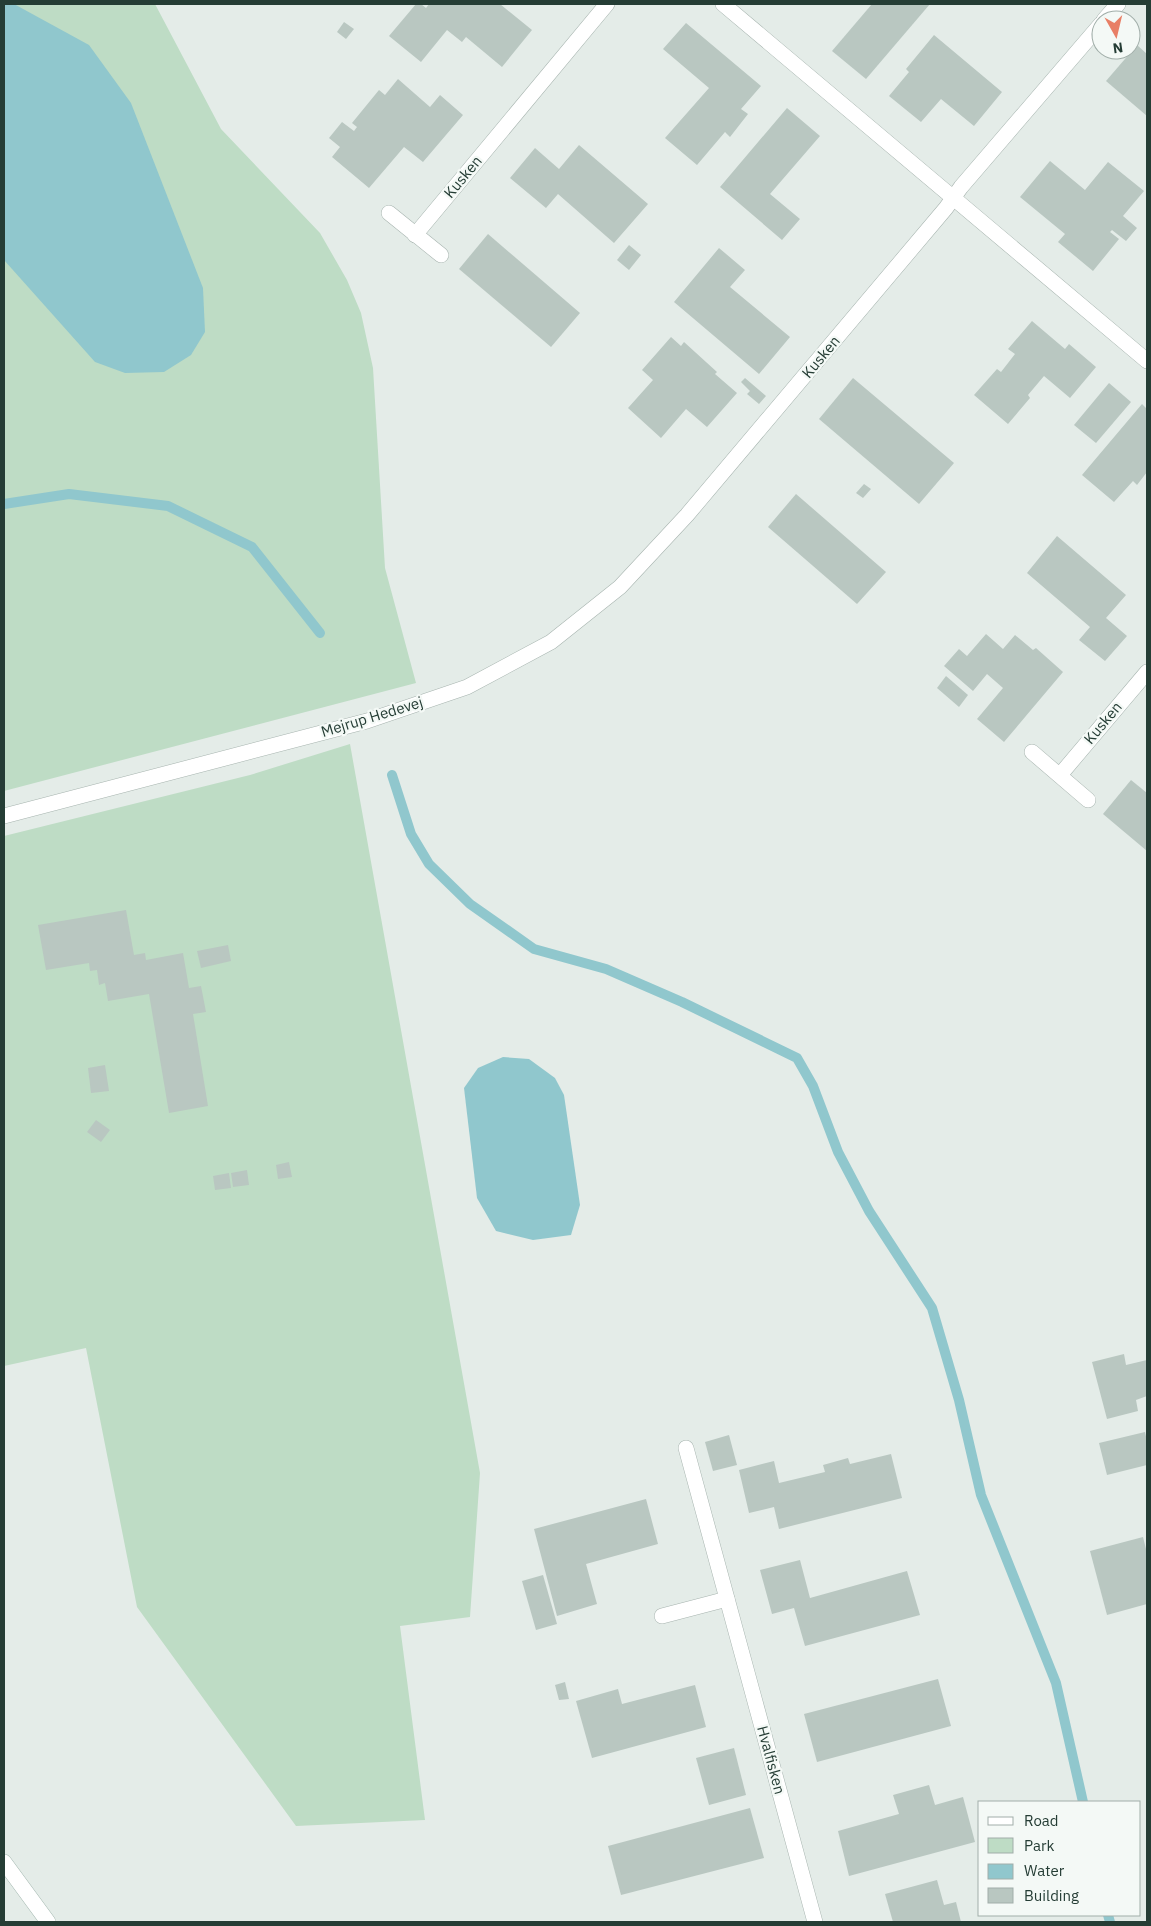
<svg xmlns="http://www.w3.org/2000/svg" width="1151" height="1926" font-family="'IBM Plex Sans',sans-serif">
	<rect width="100%" height="100%" fill="#e4ece8"/>
	<g fill="#bedcc5">
		<polygon points="4,4 155,4 221,129 320,233 347,280 361,313 373,368 385,568 416,683 4,791"/>
		<polygon points="350,744 480,1473 470,1617 400,1626 425,1820 296,1826 137,1607 86,1348 4,1366 4,836 250,775"/>
	</g>
	<g fill="#90c7cd">
		<polygon points="4,4 14,4 89,45 131,103 203,288 205,332 191,355 164,372 125,373 95,362 4,260"/>
		<polygon points="503,1057 529,1059 555,1078 564,1095 580,1205 571,1235 533,1240 496,1231 477,1198 464,1088 478,1068"/>
	</g>
	<g fill="none" stroke-linecap="round" stroke-linejoin="round">
		<g stroke="#90c7cd" stroke-width="10">
			<polyline points="4,504 69,494 168,506 252,547 320,633"/>
			<polyline points="392,775 411,834 429,864 470,904 534,949 606,969 682,1002 797,1058 813,1086 838,1152 869,1211 932,1308 959,1400 981,1495 1056,1683 1083,1802"/>
			<polyline points="1108,1915 1110,1922"/>
		</g>
	</g>
	<g fill="#b9c7c1">
		<polygon points="416,4 421,4 426,8 429,4 489,4 491,5 500,4 532,30 502,67 466,37 462,42 447,30 421,62 389,36"/>
		<polygon points="872,4 930,4 866,79 832,51"/>
		<polygon points="344,22 354,29 346,39 337,32"/>
		<polygon points="686,23 761,86 741,109 748,114 730,137 725,132 697,165 665,138 709,88 663,49"/>
		<polygon points="934,35 1002,92 974,126 941,99 921,122 889,96 909,72 906,69"/>
		<polygon points="1137,45 1147,54 1147,116 1106,81"/>
		<polygon points="398,79 430,107 440,95 463,115 423,162 404,147 369,188 332,157 340,147 329,138 342,122 354,131 357,127 352,123 379,90 385,95"/>
		<polygon points="787,108 820,136 770,194 800,219 782,240 720,187"/>
		<polygon points="579,145 648,204 614,243 558,194 546,208 510,178 535,148 559,169"/>
		<polygon points="1050,161 1085,190 1108,162 1144,191 1123,216 1137,228 1126,241 1112,230 1110,232 1119,239 1093,271 1058,242 1065,234 1020,197"/>
		<polygon points="488,234 580,313 551,347 459,269"/>
		<polygon points="629,245 641,255 629,270 617,260"/>
		<polygon points="719,248 745,270 730,287 790,337 759,374 674,302"/>
		<polygon points="1032,321 1065,349 1069,344 1096,367 1070,398 1044,376 1028,395 1030,398 1008,424 974,395 997,369 1001,372 1015,354 1008,349"/>
		<polygon points="671,337 681,346 684,342 717,372 715,374 737,393 707,427 686,409 661,438 628,408 653,380 642,370"/>
		<polygon points="745,378 766,396 759,404 747,394 750,391 741,382"/>
		<polygon points="853,378 954,463 919,504 819,419"/>
		<polygon points="1109,383 1131,402 1096,443 1074,425"/>
		<polygon points="1142,404 1147,409 1147,472 1137,485 1133,481 1114,502 1082,475"/>
		<polygon points="864,484 871,489 863,498 856,493"/>
		<polygon points="796,494 886,572 857,604 768,527"/>
		<polygon points="1057,536 1126,595 1106,618 1127,636 1105,661 1079,640 1090,627 1027,573"/>
		<polygon points="986,634 1003,649 1015,635 1033,650 1036,648 1063,672 1004,742 977,719 1003,688 987,674 973,691 944,666 959,649 967,656"/>
		<polygon points="946,676 968,695 959,707 937,688"/>
		<polygon points="1131,780 1147,793 1147,851 1103,814"/>
		<polygon points="126,910 134,955 145,953 146,960 183,953 189,988 201,986 206,1012 193,1014 208,1106 169,1113 149,994 108,1001 105,983 99,985 97,970 90,971 89,963 46,970 38,925"/>
		<polygon points="228,945 231,961 201,968 197,951"/>
		<polygon points="105,1065 109,1091 91,1093 88,1068"/>
		<polygon points="96,1120 110,1130 101,1142 87,1132"/>
		<polygon points="289,1162 292,1177 278,1179 276,1165"/>
		<polygon points="247,1170 249,1185 233,1187 231,1173"/>
		<polygon points="229,1173 231,1188 215,1190 213,1176"/>
		<polygon points="1124,1354 1126,1365 1147,1360 1147,1396 1136,1400 1138,1411 1107,1419 1092,1362"/>
		<polygon points="1145,1432 1147,1441 1147,1465 1107,1475 1099,1443"/>
		<polygon points="729,1435 737,1465 713,1471 705,1442"/>
		<polygon points="891,1454 902,1498 779,1529 774,1507 749,1513 739,1470 774,1461 779,1483 825,1472 823,1465 848,1458 850,1464"/>
		<polygon points="646,1499 658,1544 586,1564 597,1604 557,1616 534,1529"/>
		<polygon points="1143,1537 1147,1553 1147,1604 1107,1615 1090,1551"/>
		<polygon points="800,1560 810,1598 907,1571 920,1615 805,1646 794,1608 772,1614 760,1570"/>
		<polygon points="543,1575 557,1624 536,1630 522,1581"/>
		<polygon points="938,1679 951,1726 817,1762 804,1714"/>
		<polygon points="565,1682 569,1699 559,1700 555,1685"/>
		<polygon points="695,1685 706,1727 592,1758 576,1701 618,1689 622,1704"/>
		<polygon points="734,1748 746,1795 709,1805 696,1758"/>
		<polygon points="929,1785 935,1805 963,1797 975,1842 849,1876 838,1831 899,1814 893,1795"/>
		<polygon points="750,1808 764,1858 621,1895 608,1846"/>
		<polygon points="937,1880 944,1905 956,1902 961,1922 893,1922 885,1894"/>
	</g>
	<g fill="none" stroke-linecap="round" stroke-linejoin="round">
		<defs>
			<g id="street">
				<polyline points="723,4 1147,361"/>
				<polyline points="1104,20 1118,4"/>
				<polyline points="389,213 441,255"/>
				<polyline points="415,235 607,4"/>
				<polyline points="1032,752 1088,800"/>
				<polyline points="1060,775 1147,672"/>
				<polyline points="4,816 367,721 467,687 551,642 620,587 687,515 946,208 961,187 1101,24"/>
				<polyline points="686,1448 815,1922"/>
				<polyline points="662,1616 727,1599"/>
			</g>
			<polyline id="secondary" points="4,1862 48,1922"/>
		</defs>
		<use href="#street" stroke="#a7b4af" stroke-width="16"/>
		<use href="#secondary" stroke="#a3b7af" stroke-width="16"/>
		<use href="#street" stroke="#fff" stroke-width="15"/>
		<use href="#secondary" stroke="#fff" stroke-width="15"/>
	</g>
	<g text-anchor="middle" stroke-width="4.5" stroke-linejoin="round" paint-order="stroke">
		<g font-size="15" fill="#253d35" stroke="#f4f9f6">
			<text transform="translate(463 177) rotate(-50)" y="5">Kusken</text>
			<text transform="translate(821 357) rotate(-50)" y="5">Kusken</text>
			<text transform="translate(372 717) rotate(-17)" y="5">Mejrup Hedevej</text>
			<text transform="translate(1103 723) rotate(-50)" y="5">Kusken</text>
			<text transform="translate(771 1760) rotate(75)" y="5">Hvalfisken</text>
		</g>
	</g>
	<rect width="1151" height="1926" fill="none" stroke="#253d35" stroke-width="10"/>
	<rect x="978" y="1801" width="162" height="115" fill="#f4f9f6" stroke="#a1aea9"/>
	<rect x="988" y="1817" width="25" height="8" fill="#ffffff" stroke="#a1aea9"/>
	<text x="1024" y="1826" font-size="15" fill="#253d35">Road</text>
	<rect x="988" y="1838" width="25" height="15" fill="#bedcc5" stroke="#a1aea9"/>
	<text x="1024" y="1851" font-size="15" fill="#253d35">Park</text>
	<rect x="988" y="1864" width="25" height="15" fill="#90c7cd" stroke="#a1aea9"/>
	<text x="1024" y="1876" font-size="15" fill="#253d35">Water</text>
	<rect x="988" y="1888" width="25" height="15" fill="#b9c7c1" stroke="#a1aea9"/>
	<text x="1024" y="1901" font-size="15" fill="#253d35">Building</text>
	<g transform="translate(1116 35) rotate(172)"><circle r="24" fill="#f4f9f6" stroke="#a1aea9"/>
	<path d="M0-4L9 19L0 12L-9 19Z" fill="#e87f66"/>
	<text y="-8" font-size="14" font-weight="bold" text-anchor="middle" fill="#253d35">N</text>
	</g>
</svg>
